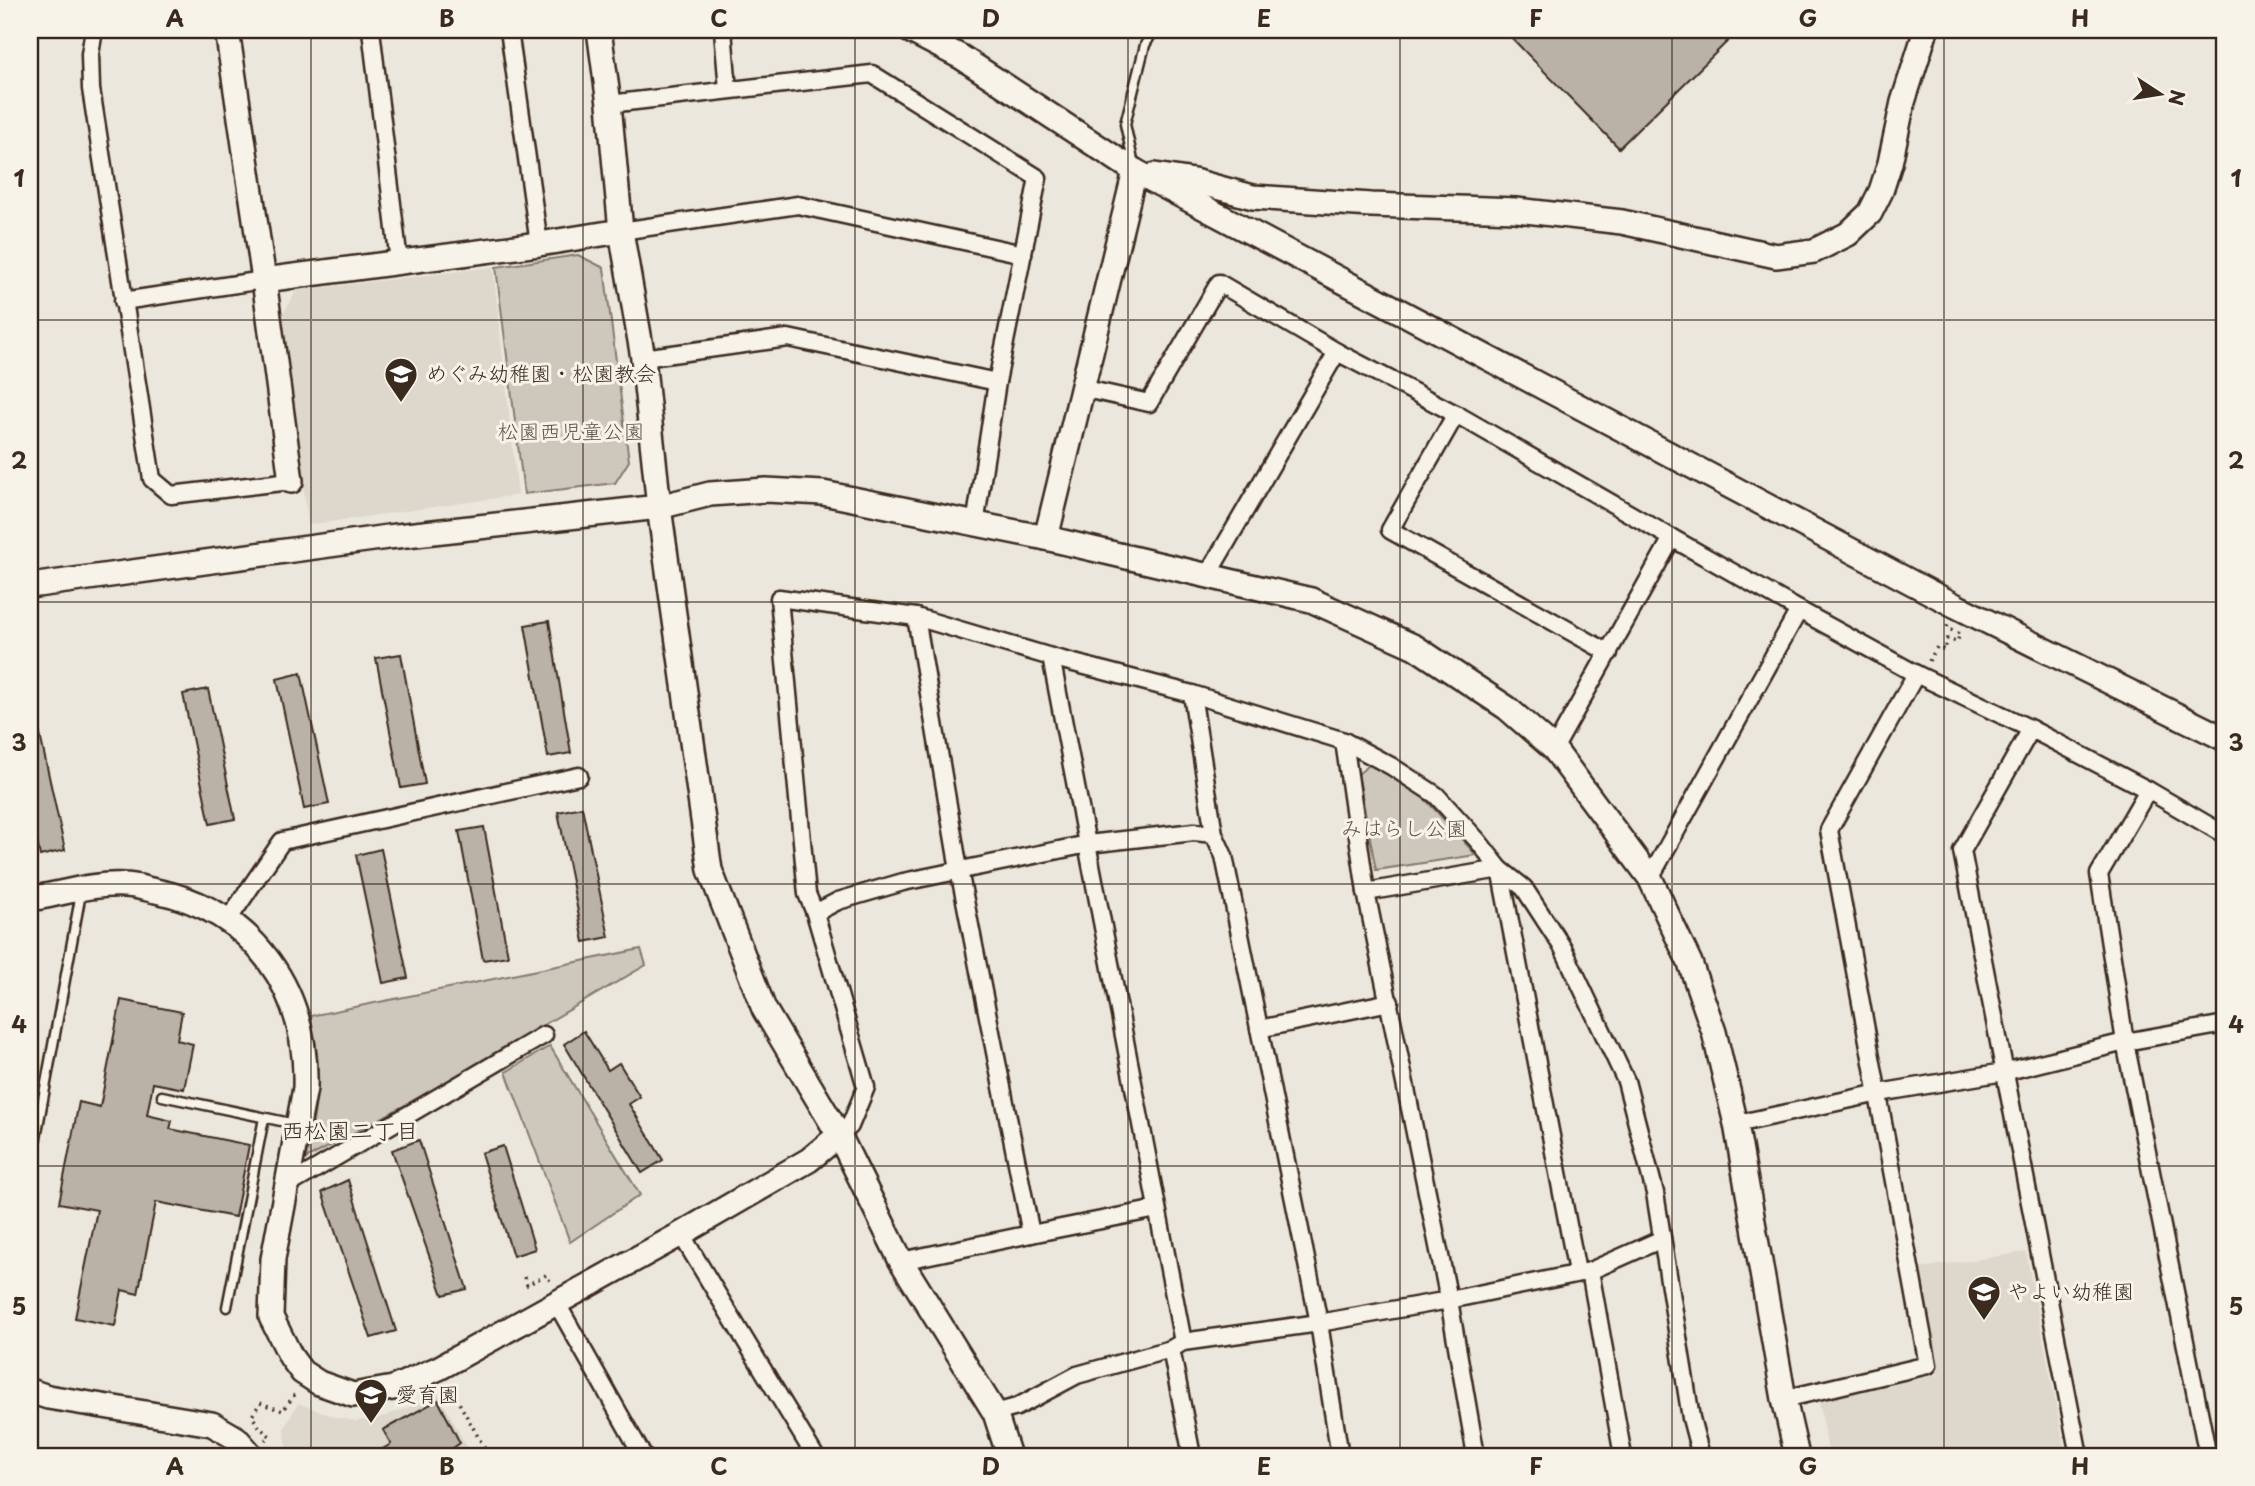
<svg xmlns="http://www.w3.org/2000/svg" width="2255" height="1486" font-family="'Playpen Sans','Klee One',sans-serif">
	<rect width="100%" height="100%" fill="#ece7dc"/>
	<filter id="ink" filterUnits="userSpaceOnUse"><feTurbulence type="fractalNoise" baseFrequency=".0143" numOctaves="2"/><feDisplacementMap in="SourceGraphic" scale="14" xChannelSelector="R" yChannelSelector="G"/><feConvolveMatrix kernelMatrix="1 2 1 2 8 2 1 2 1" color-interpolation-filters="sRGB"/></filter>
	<g filter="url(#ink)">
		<g fill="#ddd7cc">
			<polygon points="493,267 518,495 308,525 283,314 296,291"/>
			<polygon points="2026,1252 2066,1456 1829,1456 1819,1401 1936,1375 1920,1268"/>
			<polygon points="438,1393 472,1456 296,1456 287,1448 284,1429 298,1403 338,1418 356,1421 377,1419 415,1405"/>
		</g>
		<g fill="#cec8bc" stroke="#84796d" stroke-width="2">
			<polygon points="578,255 604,268 629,461 615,483 524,494 496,267"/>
			<polygon points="1373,762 1425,799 1476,855 1376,870 1358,774"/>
			<path d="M 641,949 L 646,965 L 422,1096 L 306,1159 C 317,1105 324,1070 310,1016 Z"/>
			<polygon points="550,1046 640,1195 570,1242 506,1072"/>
		</g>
		<g fill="#bab2a7" stroke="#3b2a1e" stroke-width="2">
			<polygon points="1504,30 1739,30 1619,148"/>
			<polygon points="549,621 571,753 548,757 525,625"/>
			<polygon points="401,654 425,784 401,788 376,658"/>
			<polygon points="301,673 329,804 304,809 277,679"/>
			<polygon points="208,689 235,819 210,824 183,694"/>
			<polygon points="37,721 65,850 40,856 30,807 30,722"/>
			<polygon points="582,807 609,937 584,942 558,812"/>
			<polygon points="484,827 508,956 483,960 459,831"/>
			<polygon points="381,849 408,978 383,983 356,855"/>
			<polygon points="121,1000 182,1012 177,1040 193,1044 184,1089 153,1083 147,1115 172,1121 170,1129 249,1145 235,1217 156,1202 138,1294 122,1290 115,1326 75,1318 97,1210 59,1203 79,1102 100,1107"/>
			<polygon points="584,1031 608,1070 619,1063 640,1097 629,1104 663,1160 642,1173 564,1044"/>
			<polygon points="419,1140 467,1289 443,1295 392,1150"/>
			<polygon points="503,1146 535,1249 513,1256 481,1153"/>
			<polygon points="348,1180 396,1331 371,1338 322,1192"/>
			<polygon points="438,1400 460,1443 442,1456 371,1456 391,1444 383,1430"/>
		</g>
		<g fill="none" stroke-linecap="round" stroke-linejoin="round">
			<defs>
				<g id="lane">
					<polyline points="1134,165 1125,124 1145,45 1154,30"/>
					<polyline points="162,1096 295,1124"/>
					<polyline points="30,1170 81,893"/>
					<polyline points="227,1307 264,1118"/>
				</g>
				<g id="street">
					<polyline points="94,30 90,54 91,89 152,479 171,495 291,481"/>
					<polyline points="371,30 399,262"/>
					<polyline points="509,30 539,244"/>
					<polyline points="723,30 728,90"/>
					<polyline points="609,104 872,74 1038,178 997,382 788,338 643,358"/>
					<polyline points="621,231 798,205 1023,254"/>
					<polyline points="123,301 264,280"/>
					<polyline points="1337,352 1456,414"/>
					<polyline points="1081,388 1149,403 1219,283 1337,352 1207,576"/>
					<polyline points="975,525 997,382"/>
					<polyline points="1672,538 1799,610"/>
					<polyline points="916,617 1051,657"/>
					<polyline points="1916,674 2031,729"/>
					<polyline points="1192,694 1344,741 1391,766 1436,795 1478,841 1500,869 1524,888 1563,948 1626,1081 1655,1193 1691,1418 1701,1456"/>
					<polyline points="1344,741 1366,892 1449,1300 1476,1456"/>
					<polyline points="1554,749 1672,538 1456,414 1390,530 1609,653"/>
					<polyline points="2148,790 2225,835"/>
					<polyline points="1650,878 1799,610 1916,674 1829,830 1928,1365 1784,1399"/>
					<polyline points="1366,892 1500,869 1577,1272"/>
					<polyline points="815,913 807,894 779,598 916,617 959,870 1031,1234 1157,1209"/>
					<polyline points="228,920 282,841 579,776"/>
					<polyline points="1259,1029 1390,1002"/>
					<polyline points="1736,1124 1879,1093 2004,1072 2125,1042 2225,1024"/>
					<polyline points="839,1135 850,1126 866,1087 815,913 838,901 903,882 1088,844 1194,832 1214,834 1224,856 1319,1323 1340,1456"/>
					<polyline points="285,1187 544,1035"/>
					<polyline points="681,1234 815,1456"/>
					<polyline points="901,1261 1031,1234"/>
					<polyline points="1590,1271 1662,1239"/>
					<polyline points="557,1304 643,1456"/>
					<polyline points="1183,1342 1051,657 1192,694 1214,834"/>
					<polyline points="1171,1349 1192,1456"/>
					<polyline points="995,1413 1017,1407 1077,1375 1171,1349 1183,1342 1319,1323 1449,1300 1590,1271 1623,1456"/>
					<polyline points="2079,1456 1962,851 2031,729 2148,790 2099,874 2125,1042 2208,1456"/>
				</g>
				<g id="secondary">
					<polyline points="227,30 264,280 291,481"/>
					<polyline points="599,30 609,104 621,231 643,358 659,507 710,870 764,1009 839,1135 901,1261 995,1413 1009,1456"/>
					<polyline points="909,30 961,57 1135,171 1956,606 2225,739"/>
					<polyline points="1155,175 1194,181 1253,197 1371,205 1516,210 1622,222 1776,256 1814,251 1848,234 1870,213 1881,191 1890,163 1903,102 1926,30"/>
					<polyline points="264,280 539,244 621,231"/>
					<polyline points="1046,538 1135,171"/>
					<polyline points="30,586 388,537 659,507 710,494 766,490 823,493 1046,538 1311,600 1415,647 1507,708 1554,749 1650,878 1690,963 1714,1032 1736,1124 1784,1399 1797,1456"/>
					<path d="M 30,899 C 60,894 94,883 124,885 C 135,885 146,889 156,891 C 254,911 308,990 305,1088 L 273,1259 L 271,1317 L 291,1357 L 302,1372 L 319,1383 L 353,1395 L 393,1388 L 439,1368 L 681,1234 L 809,1160 L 839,1135"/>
					<polyline points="30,1391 48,1397 212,1424 236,1438 252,1456"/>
				</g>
			</defs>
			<use href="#lane" stroke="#3b2a1e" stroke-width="13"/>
			<use href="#street" stroke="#3b2a1e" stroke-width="21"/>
			<use href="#secondary" stroke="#3b2a1e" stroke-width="28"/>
			<g stroke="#3b2a1e" stroke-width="3.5" stroke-dasharray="2 5" stroke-linecap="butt">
				<polyline points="1929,661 1937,647 1945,650 1947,639 1957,642 1960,634 1947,628 1948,624"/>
				<polyline points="524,1277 527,1285 546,1275 550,1281"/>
				<polyline points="449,1385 489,1456"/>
				<polyline points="265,1440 270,1436 260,1428 252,1416 260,1403 283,1411 295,1394"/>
			</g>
			<use href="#lane" stroke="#f7f3e8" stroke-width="8"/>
			<use href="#street" stroke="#f7f3e8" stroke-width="16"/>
			<use href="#secondary" stroke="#f7f3e8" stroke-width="23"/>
		</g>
	</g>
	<path fill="none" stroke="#3b2a1e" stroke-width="2" stroke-opacity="0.55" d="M 311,30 L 311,1456M 583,30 L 583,1456M 855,30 L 855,1456M 1128,30 L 1128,1456M 1400,30 L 1400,1456M 1672,30 L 1672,1456M 1944,30 L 1944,1456M 30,320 L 2225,320M 30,602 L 2225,602M 30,884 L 2225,884M 30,1166 L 2225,1166"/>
	<defs>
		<symbol id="school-pin" viewBox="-11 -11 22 30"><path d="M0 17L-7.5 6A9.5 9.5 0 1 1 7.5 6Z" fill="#3b2a1e" stroke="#f7f3e8"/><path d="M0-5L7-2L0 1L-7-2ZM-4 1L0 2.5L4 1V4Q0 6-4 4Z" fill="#fff"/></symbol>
	</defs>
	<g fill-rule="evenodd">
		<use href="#school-pin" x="382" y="355" width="38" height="52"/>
		<use href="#school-pin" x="1965" y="1273" width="38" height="52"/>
		<use href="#school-pin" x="352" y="1376" width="38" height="52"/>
	</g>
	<g text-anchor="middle" stroke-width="6" stroke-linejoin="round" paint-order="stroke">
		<g font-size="21" fill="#3b2a1e" stroke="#f7f3e8" text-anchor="start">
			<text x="426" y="381">めぐみ幼稚園・松園教会</text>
			<text x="2008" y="1299">やよい幼稚園</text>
			<text x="396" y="1402">愛育園</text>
		</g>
		<g font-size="21" fill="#605246" stroke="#f7f3e8">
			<text x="571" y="439">松園西児童公園</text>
			<text x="1404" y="836">みはらし公園</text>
		</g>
		<g font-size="23" fill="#3b2a1e" stroke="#f7f3e8">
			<text x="350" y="1139">西松園二丁目</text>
		</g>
	</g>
	<rect width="2255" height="1486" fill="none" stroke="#f7f3e8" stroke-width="77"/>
	<g transform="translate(2160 94) rotate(102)" stroke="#f7f3e8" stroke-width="5" paint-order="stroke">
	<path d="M0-5L12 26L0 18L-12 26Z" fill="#3b2a1e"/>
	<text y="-10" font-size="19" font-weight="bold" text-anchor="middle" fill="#3b2a1e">N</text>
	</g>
	<rect x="38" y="38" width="2178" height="1410" fill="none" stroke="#3b2a1e" stroke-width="2.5"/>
	<g font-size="23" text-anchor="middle" font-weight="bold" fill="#3b2a1e">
		<text x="175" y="27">A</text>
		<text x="447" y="27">B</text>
		<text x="719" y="27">C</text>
		<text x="991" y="27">D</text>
		<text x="1264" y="27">E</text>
		<text x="1536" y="27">F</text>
		<text x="1808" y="27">G</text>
		<text x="2080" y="27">H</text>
		<text x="19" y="187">1</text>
		<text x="2236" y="187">1</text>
		<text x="19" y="469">2</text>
		<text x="2236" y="469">2</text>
		<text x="19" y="751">3</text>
		<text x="2236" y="751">3</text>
		<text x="19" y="1033">4</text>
		<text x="2236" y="1033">4</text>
		<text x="19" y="1315">5</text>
		<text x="2236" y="1315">5</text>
		<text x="175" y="1475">A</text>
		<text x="447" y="1475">B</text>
		<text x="719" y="1475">C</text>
		<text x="991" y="1475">D</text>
		<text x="1264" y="1475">E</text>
		<text x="1536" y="1475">F</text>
		<text x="1808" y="1475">G</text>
		<text x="2080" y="1475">H</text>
	</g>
</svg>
